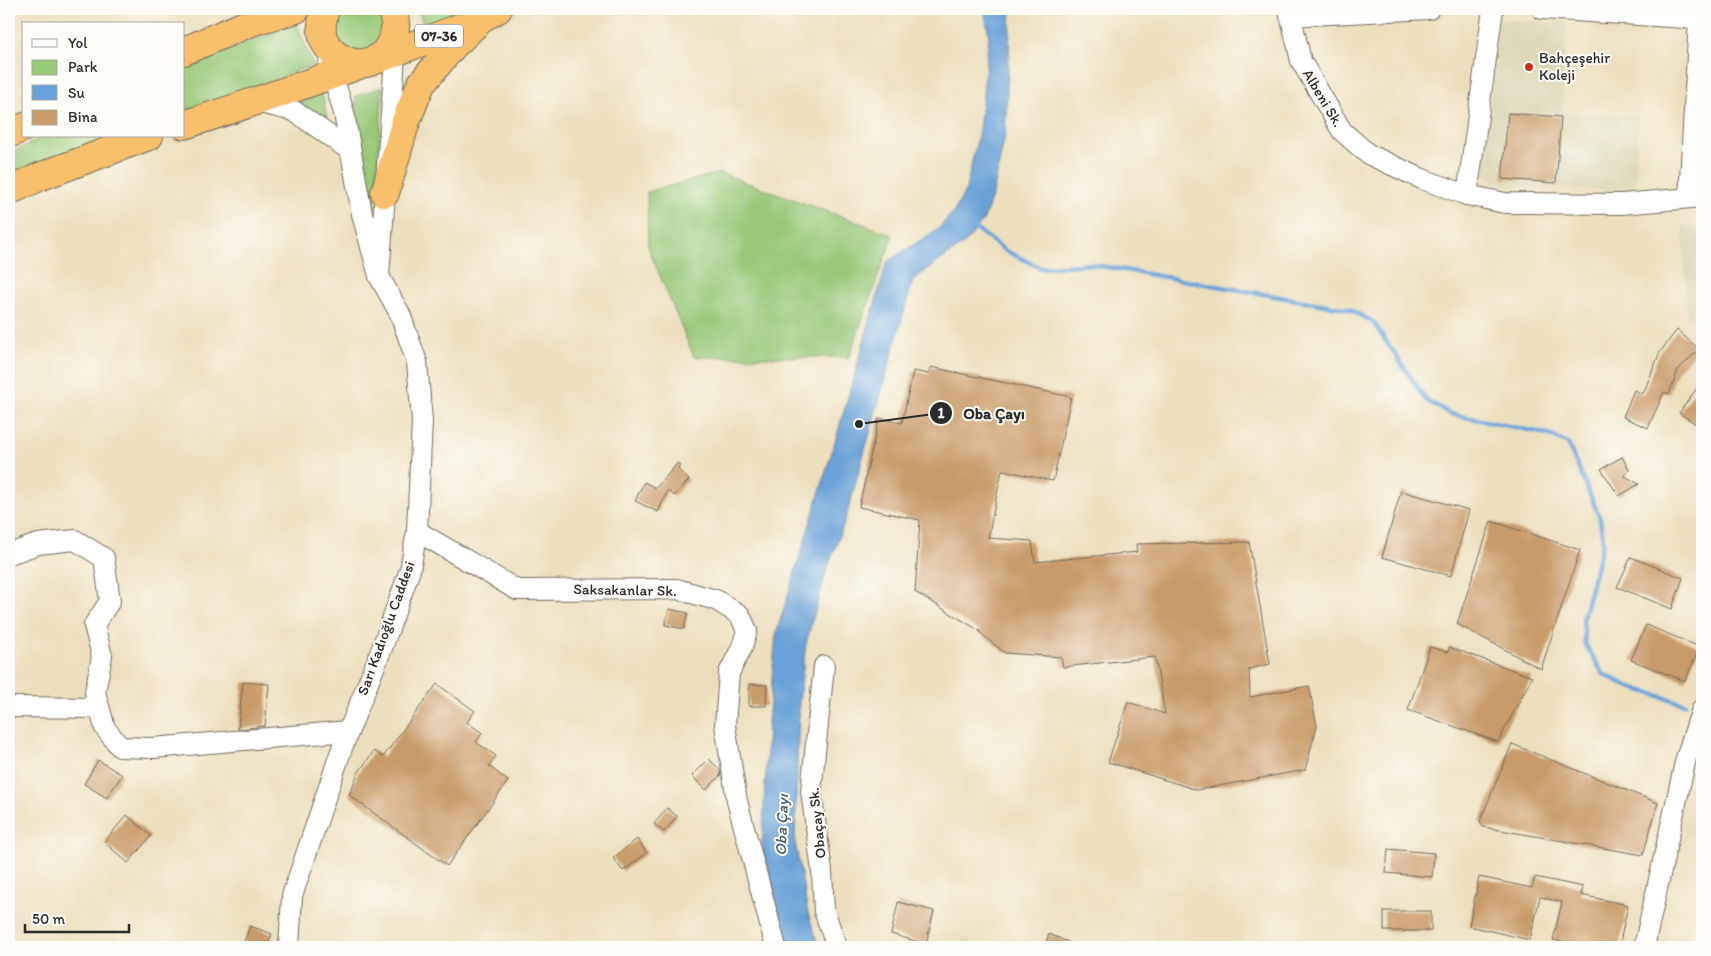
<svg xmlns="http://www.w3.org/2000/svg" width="1711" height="956" font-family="Itim,sans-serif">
	<rect width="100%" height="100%" fill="#fdfcf7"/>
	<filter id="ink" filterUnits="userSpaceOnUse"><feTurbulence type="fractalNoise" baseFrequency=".02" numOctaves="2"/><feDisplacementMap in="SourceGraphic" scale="10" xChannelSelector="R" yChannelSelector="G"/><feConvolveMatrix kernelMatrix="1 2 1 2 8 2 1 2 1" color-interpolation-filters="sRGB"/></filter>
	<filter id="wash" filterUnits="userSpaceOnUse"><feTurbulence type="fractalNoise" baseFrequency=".0096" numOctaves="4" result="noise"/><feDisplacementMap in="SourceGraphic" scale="20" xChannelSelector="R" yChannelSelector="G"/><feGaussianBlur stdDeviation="1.12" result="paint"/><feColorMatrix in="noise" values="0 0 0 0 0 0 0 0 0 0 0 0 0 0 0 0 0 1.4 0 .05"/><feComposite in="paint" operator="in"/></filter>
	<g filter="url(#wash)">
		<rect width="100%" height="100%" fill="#ecdfbe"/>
		<g fill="#dad5b4">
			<polygon points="1499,20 1566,22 1562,112 1638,115 1635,191 1501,186 1483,173"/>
			<polygon points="1702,226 1702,319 1687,320 1683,227"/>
		</g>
		<g fill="#99c877" stroke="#627a51">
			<path d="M 340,9 L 376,9 C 384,19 386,37 375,46 C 372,49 364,51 360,53 L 337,43 L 333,19 Z"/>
			<polygon points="418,9 470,9 424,28"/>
			<polygon points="296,22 313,65 184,113 184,69"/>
			<polygon points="383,87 373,234 355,96"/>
			<polygon points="322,93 328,122 292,104"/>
			<polygon points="45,136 124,136 9,181 9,154"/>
			<polygon points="720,173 893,235 849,357 694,357 648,247 647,192"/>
		</g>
		<polygon fill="#69a2d8" stroke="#4a6682" points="984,9 1011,9 1005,135 993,194 983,221 966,242 913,280 845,521 826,572 806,643 799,701 795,842 808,913 819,947 790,947 782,924 762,848 768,723 776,634 835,442 887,262 939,228 955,210 966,189 979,131 989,36"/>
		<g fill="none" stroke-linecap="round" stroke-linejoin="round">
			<polyline stroke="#69a2d8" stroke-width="4.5" points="972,226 1006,251 1041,268 1090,264 1349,309 1373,322 1426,400 1451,414 1547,434 1568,444 1600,518 1603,542 1583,618 1585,644 1603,674 1630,687 1685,704"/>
		</g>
		<g id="blocks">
			<g fill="#c99b67">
				<polygon points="1508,113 1561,117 1556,183 1502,179"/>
				<polygon points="1677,330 1699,349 1678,370 1669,394 1664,392 1648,428 1623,417 1634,390 1643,394 1660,352"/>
				<polygon points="931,367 1071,397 1053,481 1002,470 988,538 1032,541 1035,562 1137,552 1136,544 1249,542 1270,664 1249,669 1250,697 1309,686 1317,726 1305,770 1197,790 1108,762 1128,702 1165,714 1155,657 1063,667 1061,657 1005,653 980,633 980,631 915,592 920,520 859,507 879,418 902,423 913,371 929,374"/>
				<polygon points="1702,381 1702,428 1679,413"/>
				<polygon points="1622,457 1629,469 1625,476 1639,484 1619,496 1601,469"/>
				<polygon points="678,463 680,465 678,469 689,480 674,496 668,490 658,512 635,501 644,482 656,488"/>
				<polygon points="1401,491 1469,510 1451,576 1382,557"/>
				<polygon points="1491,521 1580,550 1541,669 1457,624"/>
				<polygon points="1631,557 1683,578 1672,609 1617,587"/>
				<polygon points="669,609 688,613 684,629 665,625"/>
				<polygon points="1646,625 1700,647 1685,681 1631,660"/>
				<polygon points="1430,647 1448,652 1449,647 1532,677 1498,742 1408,710"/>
				<polygon points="243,682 269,684 265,726 238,729"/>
				<polygon points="437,684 475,711 467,722 482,733 476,742 496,756 489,766 508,781 447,866 349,795 358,773 374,751 383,757"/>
				<polygon points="749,684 767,685 766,706 749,706"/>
				<polygon points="1512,744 1658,803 1643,855 1483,827 1480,821"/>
				<polygon points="709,759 720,770 721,775 706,790 692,776"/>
				<polygon points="98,760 122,775 107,798 84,784"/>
				<polygon points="667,808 677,816 664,832 654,824"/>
				<polygon points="127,815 151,836 128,863 104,842"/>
				<polygon points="637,839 647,853 623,871 613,858"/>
				<polygon points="1388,849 1434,853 1432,877 1386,873"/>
				<polygon points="1479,877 1532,888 1535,877 1583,887 1581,895 1628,905 1619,947 1574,947 1574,945 1553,940 1562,902 1540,897 1530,940 1469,926"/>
				<polygon points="898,902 934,911 926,944 891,934"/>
				<rect x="1384" y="911" width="47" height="20"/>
				<polygon points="250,926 272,934 267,947 242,947"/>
				<polygon points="1049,934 1080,947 1044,947"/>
			</g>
		</g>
	</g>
	<g filter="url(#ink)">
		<use href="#blocks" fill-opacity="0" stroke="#6f6a5e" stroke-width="1"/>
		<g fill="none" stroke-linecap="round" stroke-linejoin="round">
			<defs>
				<g id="minor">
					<polyline points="1289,9 1301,61 1342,131 1368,154 1422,179 1467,195 1505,203 1622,204 1702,197"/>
					<polyline points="1542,9 1702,19"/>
					<polyline points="1290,16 1429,9"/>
					<polyline points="329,62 344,113 362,214 379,276 394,72 395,40"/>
					<polyline points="256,102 294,111 351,151"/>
					<polyline points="1467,195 1493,9"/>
					<polyline points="1689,198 1699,19"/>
					<polyline points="417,531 517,590 677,589 716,600 740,615 747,631 742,647 729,673 725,725 737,801 776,947"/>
					<polyline points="9,554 38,544 75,540 104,558 110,601 94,625 102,656 95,692 105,728 120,747 153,748 348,731"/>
					<polyline points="824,666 811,791 822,871 824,911 837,947"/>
					<polyline points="9,707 99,708"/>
					<polyline points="289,947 292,896 342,748 382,648 410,570 417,531 422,421 417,362 400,314 379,276"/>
					<polyline points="1644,947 1686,758 1702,709"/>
				</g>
				<g id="highway">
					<path d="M 325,9 C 323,17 321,23 322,32 C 324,56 359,73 379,57 C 384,54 388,48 391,42 C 397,32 396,19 391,9"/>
					<polyline points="184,51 254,21 296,9"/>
					<path d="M 378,59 C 418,42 460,31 498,9"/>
					<path d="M 184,125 C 245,105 306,85 367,62"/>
					<polyline points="9,134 24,127"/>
					<polyline points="9,191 39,177 149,136"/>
					<polyline points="385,193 406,121 421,84 452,47 481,19"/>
				</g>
			</defs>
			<use href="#minor" stroke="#6f6a5e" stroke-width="22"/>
			<use href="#highway" stroke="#6f6a5e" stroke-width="30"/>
			<use href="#minor" stroke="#fff" stroke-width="20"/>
			<use href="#highway" stroke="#f8bf6c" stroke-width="28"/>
		</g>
	</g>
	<circle fill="#c8321e" stroke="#fdfcf7" stroke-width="2" cx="1529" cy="67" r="5"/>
	<g text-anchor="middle" stroke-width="4" stroke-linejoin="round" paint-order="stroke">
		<rect fill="#fdfcf7" stroke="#6a6a68" stroke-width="1" x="415" y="24.5" width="48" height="23" rx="4"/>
		<g font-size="14" font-weight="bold" fill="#2b2b2b">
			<text x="439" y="41">07-36</text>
		</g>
		<g font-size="15" fill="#2b2b2b" stroke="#fdfcf7" text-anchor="start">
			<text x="1539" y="63">Bahçeşehir<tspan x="1539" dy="17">Koleji</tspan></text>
		</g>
		<g font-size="15" fill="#2b2b2b" stroke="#fdfcf7">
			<text transform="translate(1323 98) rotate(59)" y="5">Albeni Sk.</text>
			<text transform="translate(625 590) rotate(1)" y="5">Saksakanlar Sk.</text>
			<text transform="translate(386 628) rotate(-70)" y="5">Sarı Kadıoğlu Caddesi</text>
			<text transform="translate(817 823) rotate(-96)" y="5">Obaçay Sk.</text>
		</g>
		<g font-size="16" font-style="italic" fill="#445b70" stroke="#fdfcf7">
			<text transform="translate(781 825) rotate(-88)" y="6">Oba Çayı</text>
		</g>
	</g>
	<path fill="none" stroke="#2b2b2b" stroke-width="2" d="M859 424L941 413"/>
	<g fill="#2b2b2b" stroke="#fdfcf7" stroke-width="2">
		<circle cx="859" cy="424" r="5"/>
		<circle cx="941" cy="413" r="12"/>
	</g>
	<g font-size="15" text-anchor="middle" font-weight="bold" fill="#fff">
		<text x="941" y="418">1</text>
	</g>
	<g font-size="16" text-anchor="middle" font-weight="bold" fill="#2b2b2b" stroke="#fdfcf7" stroke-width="4" stroke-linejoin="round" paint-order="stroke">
		<text x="994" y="419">Oba Çayı</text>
	</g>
	<rect width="1711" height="956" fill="none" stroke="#fdfcf7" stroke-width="30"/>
	<rect x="22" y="22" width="162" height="115" fill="#fdfcf7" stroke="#a9a8a5"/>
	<rect x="32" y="39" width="25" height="8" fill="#ffffff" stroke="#a9a8a5"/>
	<text x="68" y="48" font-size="15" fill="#2b2b2b">Yol</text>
	<rect x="32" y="60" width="25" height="15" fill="#99c877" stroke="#a9a8a5"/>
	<text x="68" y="72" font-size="15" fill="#2b2b2b">Park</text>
	<rect x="32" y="85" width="25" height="15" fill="#69a2d8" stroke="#a9a8a5"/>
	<text x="68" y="98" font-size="15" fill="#2b2b2b">Su</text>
	<rect x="32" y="110" width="25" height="15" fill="#c99b67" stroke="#a9a8a5"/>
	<text x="68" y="122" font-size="15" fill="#2b2b2b">Bina</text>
	<path d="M25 924v8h104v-8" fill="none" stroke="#2b2b2b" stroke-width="2.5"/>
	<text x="32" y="924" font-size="15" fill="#2b2b2b" stroke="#fdfcf7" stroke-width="4" paint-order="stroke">50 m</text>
</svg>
